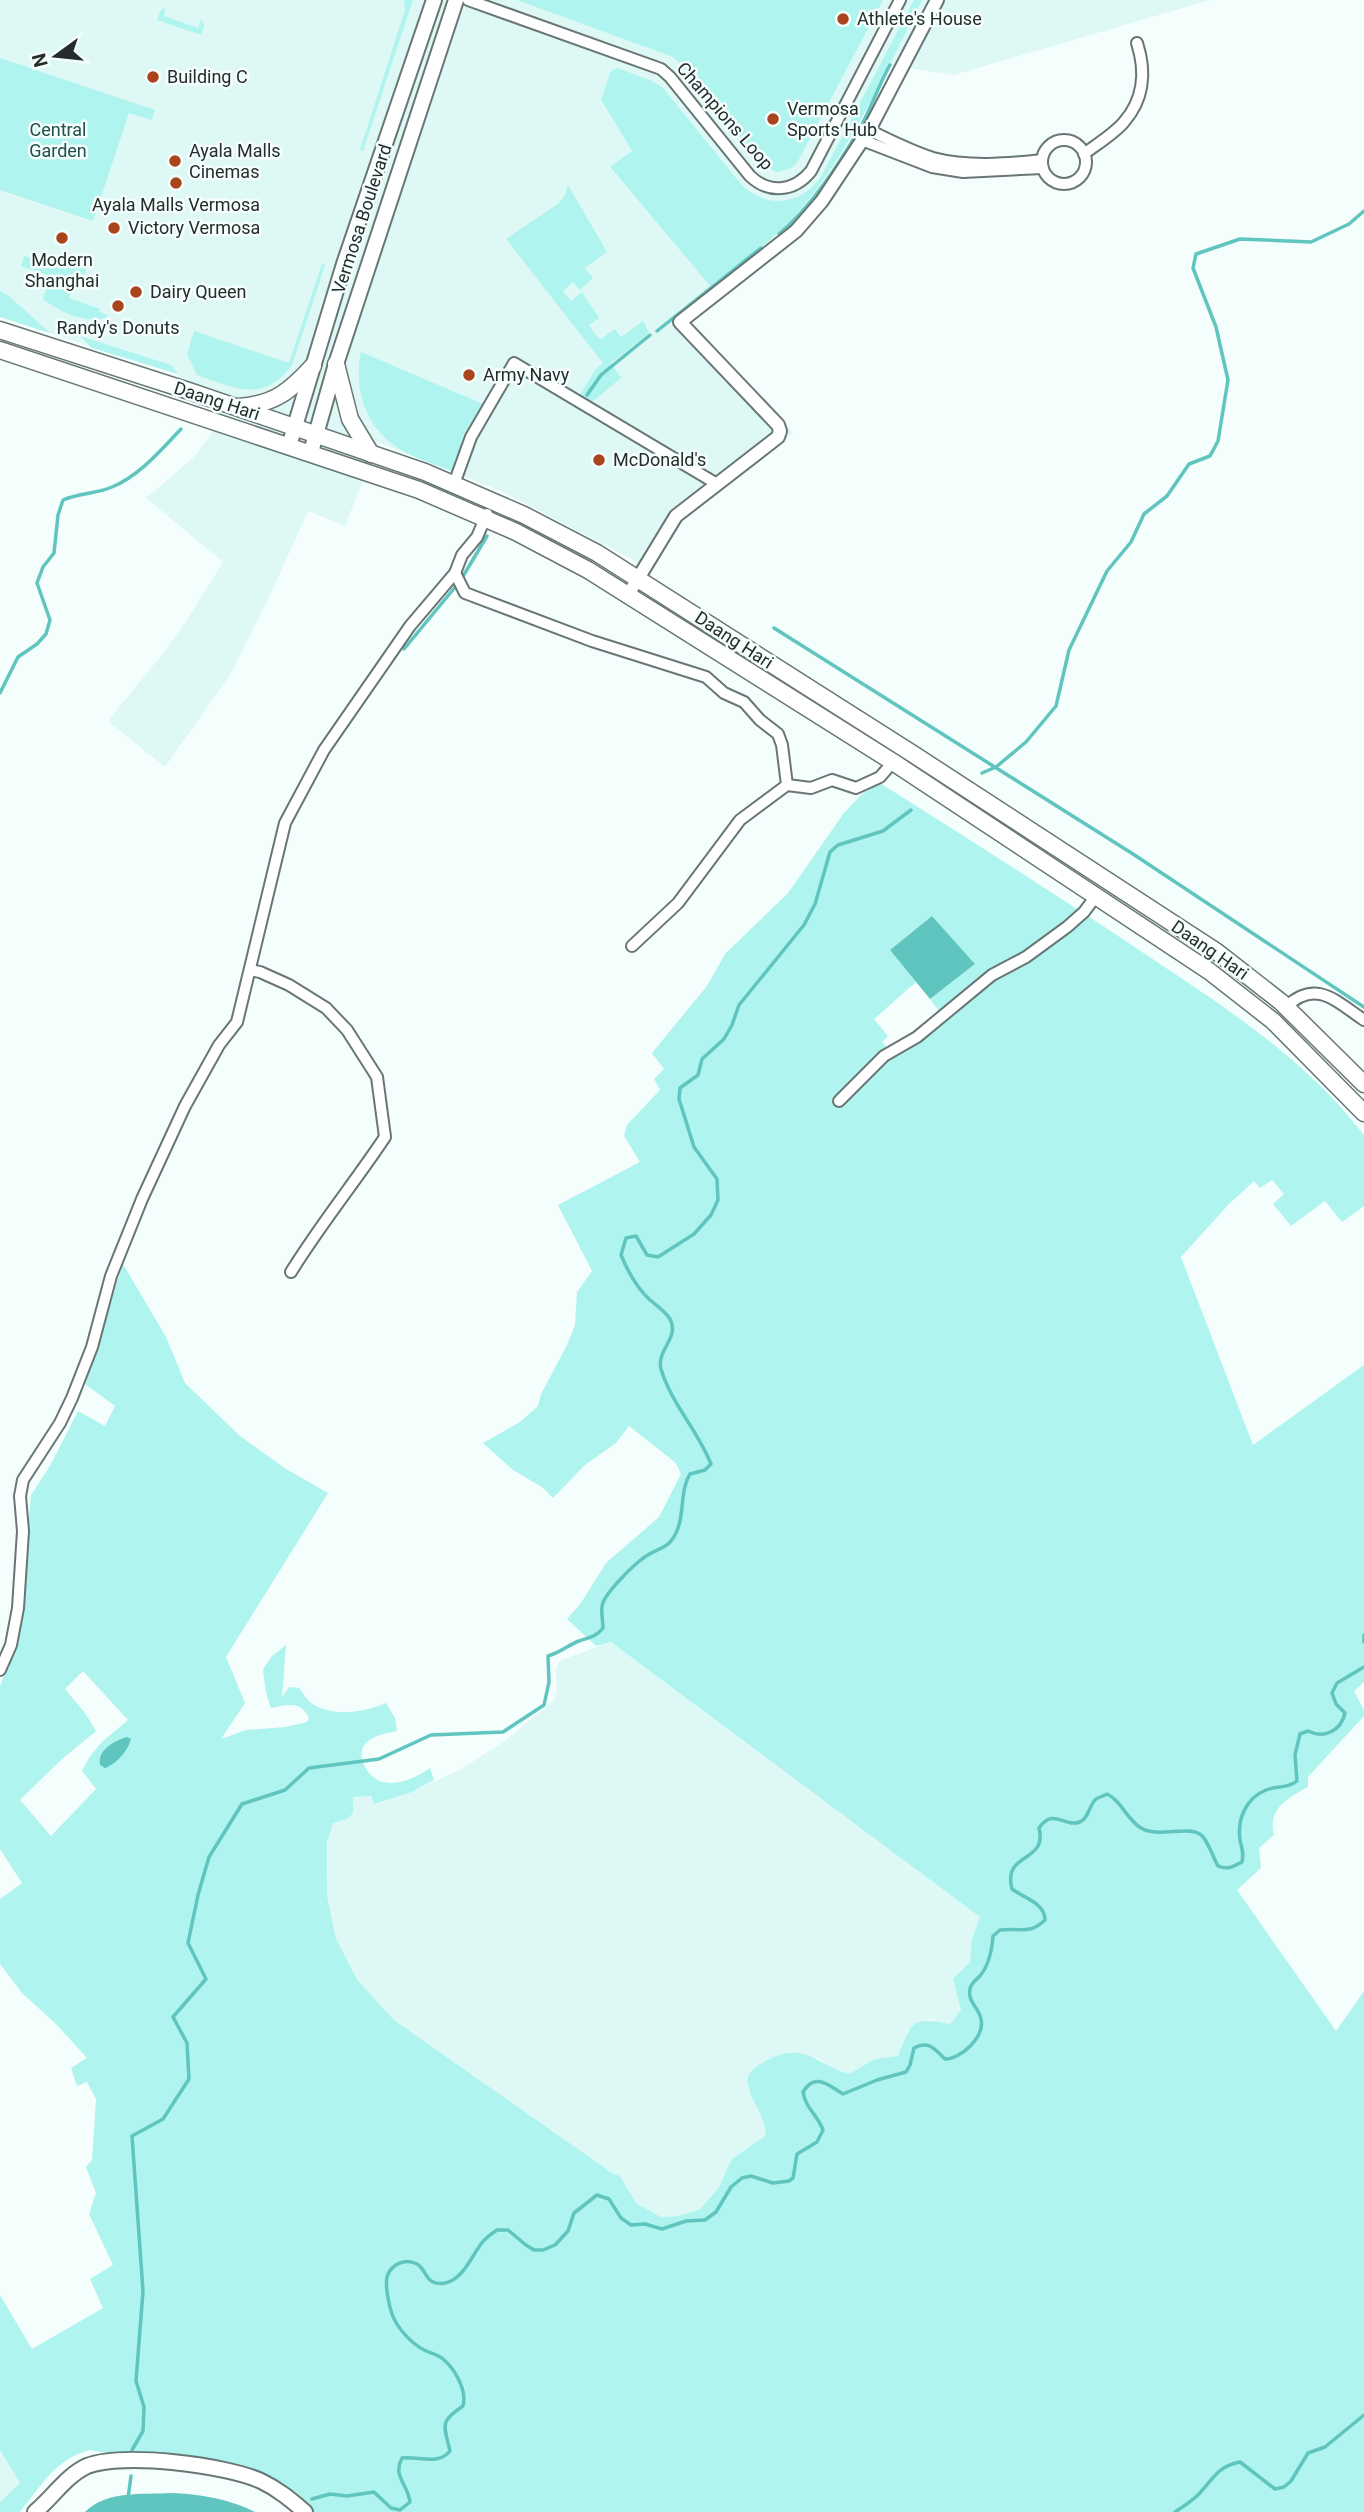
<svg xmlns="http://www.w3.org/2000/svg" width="1364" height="2512" font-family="Roboto,sans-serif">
	<rect width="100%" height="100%" fill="#f4fefd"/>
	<g fill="#def8f5">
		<polygon points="0,0 1210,0 954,75 888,65 837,160 817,190 778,233 601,101 632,151 610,168 710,286 679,311 793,433 683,521 651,569 501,491 378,442 345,526 308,511 272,591 230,675 165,767 108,721 164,652 189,617 223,562 146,498 193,458 211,434 229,396 177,378 178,374 0,317"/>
		<polygon points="611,1642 980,1917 972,1939 970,1962 953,1979 961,2010 950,2024 928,2019 907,2031 898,2057 875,2059 849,2074 835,2070 818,2058 748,2087 765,2120 766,2135 732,2159 718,2189 700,2209 679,2216 661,2217 636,2203 620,2176 612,2173 394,2020 358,1981 336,1939 327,1895 328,1834 333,1823 347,1819 353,1797 372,1796 374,1804 412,1792 463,1768 505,1741 553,1701 557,1693 556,1670 559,1661"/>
		<polygon points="0,2450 21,2483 0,2502"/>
	</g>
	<g fill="#aff4ee" fill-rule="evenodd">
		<polygon points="404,0 413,0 363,151 360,150 405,10"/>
		<polygon points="517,0 883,0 798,161 792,168 777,172 763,165 683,67 673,57"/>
		<path d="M 914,0 L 922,0 C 883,76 841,174 778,233 C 758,252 733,268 710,286 L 610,167 L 632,151 L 601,100 L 611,71 L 618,68 L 652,81 L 663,88 L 740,183 C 765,210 802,206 822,175 Z"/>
		<polygon points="166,8 164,16 198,28 201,20 203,21 204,26 201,35 157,20 161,10"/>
		<polygon points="0,58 155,110 152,120 129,113 93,221 0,190"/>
		<polygon points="568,185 607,252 585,268 593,278 580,290 573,282 563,291 571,301 582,292 599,318 589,325 597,337 601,339 615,329 621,337 643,321 649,333 611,363 621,378 592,402 580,395 595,370 603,363 506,239 559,203 565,195"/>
		<path d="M 24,256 L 45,263 L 46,260 L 65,266 L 68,261 L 87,267 L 84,275 L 77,273 L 69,298 L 100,309 L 99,312 L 108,315 L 107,317 C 86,324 61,313 43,299 L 50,276 L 21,266 Z"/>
		<path d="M 322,264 L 325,265 L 292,365 C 263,404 234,388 197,375 L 187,354 L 194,331 L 289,363 Z"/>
		<polygon points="0,291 10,297 50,333 0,317"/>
		<polygon points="80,336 171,365 178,374 92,348"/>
		<path d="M 361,352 L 483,404 L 463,436 L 456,466 L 451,471 C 435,464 416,459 401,450 C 366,428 353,391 361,352 Z"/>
		<path d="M 880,783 C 970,840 1060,897 1148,956 C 1229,1010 1303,1057 1364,1135 L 1364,1206 L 1342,1222 L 1325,1201 L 1291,1226 L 1273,1204 L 1284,1194 L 1272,1180 L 1260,1188 L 1254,1181 L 1229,1204 L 1181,1257 L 1253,1445 L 1364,1365 L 1364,1682 L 1354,1691 L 1364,1710 L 1364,1716 L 1308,1777 L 1308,1787 C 1288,1798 1267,1809 1274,1835 L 1259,1848 L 1261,1868 L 1237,1890 L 1336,2031 L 1364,1991 L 1364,2512 L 314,2512 L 273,2481 L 90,2450 C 56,2458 41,2486 20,2512 L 0,2512 L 0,2502 L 20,2483 L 0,2450 L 0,2295 L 32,2349 L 103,2308 L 90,2279 L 113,2265 L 89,2214 L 96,2193 L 86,2167 L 92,2160 L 96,2099 L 87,2082 L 77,2086 L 71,2068 L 87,2058 L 57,2025 L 22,1993 L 0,1964 L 0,1899 L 22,1883 L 0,1849 L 0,1686 L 19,1636 L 31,1495 L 50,1466 L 78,1411 L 105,1426 L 115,1406 L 85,1384 L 123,1264 L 166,1337 L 185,1383 L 240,1436 L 286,1469 L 328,1493 L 226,1657 L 245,1703 L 221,1739 L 246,1730 L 286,1727 L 307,1722 L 309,1718 C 301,1700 287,1705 271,1708 C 265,1692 265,1686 263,1669 L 272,1656 L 286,1645 L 282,1697 L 289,1687 L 299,1688 C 303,1693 308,1702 314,1705 C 337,1717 364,1712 386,1703 L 395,1718 L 397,1731 C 388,1733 374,1735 366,1743 C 354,1756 368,1778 383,1782 C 400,1786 417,1777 430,1768 L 434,1780 L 412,1792 L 374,1804 L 371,1796 L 353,1797 L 353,1813 L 347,1819 L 333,1823 L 327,1842 L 327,1895 L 336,1939 L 358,1981 L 394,2020 L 612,2173 L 620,2176 L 636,2203 L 661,2217 L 679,2216 L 700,2209 L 718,2189 L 732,2159 L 766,2135 C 764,2112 750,2101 748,2084 C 746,2073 754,2068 762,2063 C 803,2039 813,2063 849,2074 L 875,2059 L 898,2056 C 911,2022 912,2016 950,2024 L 961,2010 L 953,1979 L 970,1962 L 972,1939 L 980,1917 L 611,1642 L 596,1646 L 567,1619 L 581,1603 L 606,1563 L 659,1517 L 681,1474 L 676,1463 L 629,1426 L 616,1443 L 585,1465 L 553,1498 L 542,1487 L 513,1470 L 483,1443 L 520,1422 L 538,1406 L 541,1394 L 567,1345 L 575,1325 L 577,1292 L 592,1271 L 558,1205 L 640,1162 L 624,1136 L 627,1125 L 660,1090 L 654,1079 L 664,1069 L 652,1053 L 707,986 L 725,954 L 788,893 L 844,813 L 861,795 ZM 932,916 L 975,964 L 930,999 L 941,1014 L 890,1051 L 882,1042 L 888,1036 L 874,1019 L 916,982 L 890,950 ZM 83,1671 L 128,1720 L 103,1741 L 90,1756 L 82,1771 L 96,1789 L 51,1836 L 20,1800 L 62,1759 L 96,1731 L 85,1713 L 65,1689 Z"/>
	</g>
	<g fill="#60c5be">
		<polygon points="932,916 975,964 930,999 890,950"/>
		<path d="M 127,1737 L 131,1739 C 128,1751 116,1764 105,1768 L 100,1765 C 97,1750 114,1741 127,1737 Z"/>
		<path d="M 171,2493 C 199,2494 230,2499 255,2512 L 85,2512 C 107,2490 142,2495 171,2493 Z"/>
	</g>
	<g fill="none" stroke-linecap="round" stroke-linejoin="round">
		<g stroke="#60c5be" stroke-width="3.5">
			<path d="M 779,234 C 812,206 837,167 859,130 C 871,109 878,86 890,65"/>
			<polyline points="657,331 761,248"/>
			<polyline points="587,395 601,375 650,335"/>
			<polyline points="462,578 487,536"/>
			<polyline points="774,628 1133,854 1364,1007"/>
			<polyline points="404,649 456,586"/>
			<path d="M 0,693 L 18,657 L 37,644 L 46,634 L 50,620 L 37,583 L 43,567 L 54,553 L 58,515 L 63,500 C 79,493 96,494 112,487 C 139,476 161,450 181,429"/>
			<polyline points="982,773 996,767 1026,742 1056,706 1069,650 1107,571 1131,542 1144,514 1167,496 1189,464 1210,456 1218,441 1228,380 1216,327 1193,268 1196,254 1240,239 1311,242 1349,224 1364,211"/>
			<polyline points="1364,1635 1364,1642"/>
			<path d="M 132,2450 L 143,2431 L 144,2407 L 136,2381 L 143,2291 L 132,2136 L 163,2119 L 189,2079 L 187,2043 L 173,2017 L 206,1979 L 188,1943 L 198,1895 L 209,1857 L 242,1804 L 285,1790 L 309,1768 L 379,1759 L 431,1735 L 503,1732 L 544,1705 L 549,1682 L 548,1656 C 560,1653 568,1645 579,1641 C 589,1637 595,1638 603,1628 C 603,1621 601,1614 602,1607 C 602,1595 637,1561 648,1555 C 655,1550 666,1548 671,1541 C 687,1521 678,1493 690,1474 L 705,1470 L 711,1464 C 698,1431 671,1403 661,1369 C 656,1350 680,1338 670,1319 C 665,1311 657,1306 650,1300 C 637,1288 628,1272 621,1255 L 626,1238 L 636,1236 L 647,1255 L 658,1257 L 694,1234 L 711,1215 L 718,1200 L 717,1179 L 694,1147 L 679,1099 L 680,1088 L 698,1075 L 702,1059 L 724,1039 L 732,1025 L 739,1005 L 804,925 L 815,904 L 830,852 L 838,845 L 883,831 L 911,810"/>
			<polyline points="128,2498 131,2476"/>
			<path d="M 312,2499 L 330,2494 L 347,2496 L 374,2492 L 391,2508 L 400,2510 L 410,2502 C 408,2484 392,2476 402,2458 C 419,2456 438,2466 450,2451 C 444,2425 439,2422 463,2406 C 467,2391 456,2370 443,2359 C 438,2355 430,2353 424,2350 C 411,2343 397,2328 392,2314 C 389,2305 385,2287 387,2277 C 391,2264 405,2258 417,2264 C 424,2268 425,2276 430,2280 C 436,2285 445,2284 451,2281 C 465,2274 472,2256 481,2244 C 485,2238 491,2234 497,2230 L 508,2230 L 526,2245 L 534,2250 L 543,2250 L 555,2245 L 568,2231 L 574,2213 L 597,2195 L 609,2199 L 621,2218 L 631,2225 L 645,2224 L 662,2229 L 686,2221 L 705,2220 L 716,2212 L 731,2187 L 742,2178 L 751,2176 L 773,2183 L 789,2181 L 793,2178 L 797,2154 L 817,2142 L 823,2130 C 817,2114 806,2109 803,2092 C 815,2072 828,2085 843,2094 L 877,2080 L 906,2072 L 910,2065 L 914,2048 C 928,2040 935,2049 945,2059 C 961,2059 985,2037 981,2019 C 979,2008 967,2001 970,1989 C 971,1983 976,1980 980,1976 C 989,1965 992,1950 993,1936 L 1000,1930 C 1020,1927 1028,1936 1045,1920 C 1045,1903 1024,1898 1012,1889 C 1002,1851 1048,1864 1039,1828 C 1054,1807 1064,1828 1080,1822 C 1089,1818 1089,1805 1096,1799 C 1097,1798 1106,1795 1107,1794 C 1121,1800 1127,1820 1141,1828 C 1159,1839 1193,1823 1203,1837 C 1209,1844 1213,1857 1218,1866 C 1228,1870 1233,1867 1242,1862 C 1244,1853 1242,1849 1240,1840 C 1237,1819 1246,1798 1266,1790 C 1278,1785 1287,1789 1297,1781 L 1295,1755 L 1300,1734 L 1308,1731 C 1324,1739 1341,1731 1345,1713 L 1336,1704 L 1332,1693 L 1337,1683 L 1364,1667"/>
			<path d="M 1175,2512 C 1184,2506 1192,2501 1199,2494 C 1213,2479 1218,2466 1240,2462 L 1275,2489 L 1284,2487 L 1291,2481 L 1308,2453 L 1325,2447 L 1364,2415"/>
		</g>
		<defs>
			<g id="minor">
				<path d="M 468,0 L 661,69 L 670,77 L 750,176 C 769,194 794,192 811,171 L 900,0"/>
				<path d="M 869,130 C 889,140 911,151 933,158 C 967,167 1007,164 1042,160"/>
				<circle cx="1064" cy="162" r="22"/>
				<polyline points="862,140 932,167 963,172 1042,168"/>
				<path d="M 1084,154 C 1097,144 1114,134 1124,122 C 1144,99 1146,71 1137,43"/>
				<polyline points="454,484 471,437 514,363 717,484"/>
				<polyline points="455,573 465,593 592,641 706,677 724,693 744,702 760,720 778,734 782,745 787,785 740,820 678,903 632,946"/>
				<polyline points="787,785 811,788 832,780 856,788 880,777 893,762"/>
				<path d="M 250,970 L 260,972 L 289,985 L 326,1008 L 347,1030 L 377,1077 L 385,1137 C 355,1182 320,1225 291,1272"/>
				<path d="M 1286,1007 C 1316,978 1337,1002 1364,1020"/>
				<polyline points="839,1101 884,1056 917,1037 992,975 1026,957 1067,927 1084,912 1096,896"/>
				<polyline points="0,1670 11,1645 18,1608 23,1531 20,1496 23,1480 60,1423 72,1398 92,1347 111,1276 142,1199 185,1106 219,1045 237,1022 285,823 324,750 410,626 455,573 462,555 477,537 487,514"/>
			</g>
			<polyline id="tertiary" points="628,595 676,516 778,437 780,431 778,425 680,322 796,231 822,201 869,130 937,0"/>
			<g id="secondary">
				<polyline points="289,446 344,264 434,0"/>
				<polyline points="311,452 336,364 456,0"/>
				<path d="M 35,2512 C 52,2498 67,2475 87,2466 C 123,2452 226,2465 261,2481 C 278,2489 291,2500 305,2512"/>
			</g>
			<g id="primary">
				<polyline points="0,330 189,391 425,472 524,515 597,553 913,754 1217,952 1281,1002 1364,1084"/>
				<polyline points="0,350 419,490 516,532 588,570 893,762 1209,971 1273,1021 1364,1113"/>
				<polyline points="336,364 350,419 371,454"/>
				<path d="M 239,407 C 275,404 290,391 313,366"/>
			</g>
		</defs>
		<use href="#minor" stroke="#687775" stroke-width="14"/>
		<use href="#tertiary" stroke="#687775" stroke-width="16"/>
		<use href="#secondary" stroke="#687775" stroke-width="18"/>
		<use href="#primary" stroke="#687775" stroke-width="19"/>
		<use href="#minor" stroke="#fff" stroke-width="10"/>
		<use href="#tertiary" stroke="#fff" stroke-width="12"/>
		<use href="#secondary" stroke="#fff" stroke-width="14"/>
		<use href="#primary" stroke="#fff" stroke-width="16"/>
	</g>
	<g fill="#aa441d" stroke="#f4fefd" stroke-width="2.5">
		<circle cx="843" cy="19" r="7"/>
		<circle cx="153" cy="77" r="7"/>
		<circle cx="773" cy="119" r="7"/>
		<circle cx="175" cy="161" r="7"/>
		<circle cx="176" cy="183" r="7"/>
		<circle cx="114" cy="228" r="7"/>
		<circle cx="62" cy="238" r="7"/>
		<circle cx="136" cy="292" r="7"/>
		<circle cx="118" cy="306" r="7"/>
		<circle cx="469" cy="375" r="7"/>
		<circle cx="599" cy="460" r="7"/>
	</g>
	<g text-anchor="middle" stroke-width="5" stroke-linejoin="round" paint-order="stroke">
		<g font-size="18" fill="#262c2c" stroke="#f4fefd" text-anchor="start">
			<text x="857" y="25">Athlete's House</text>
			<text x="167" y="83">Building C</text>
			<text x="787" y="115">Vermosa<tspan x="787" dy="21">Sports Hub</tspan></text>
			<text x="189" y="157">Ayala Malls<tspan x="189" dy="21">Cinemas</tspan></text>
			<text x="176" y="211" text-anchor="middle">Ayala Malls Vermosa</text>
			<text x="128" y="234">Victory Vermosa</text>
			<text x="62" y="266" text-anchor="middle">Modern<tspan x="62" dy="21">Shanghai</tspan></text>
			<text x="150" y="298">Dairy Queen</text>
			<text x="118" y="334" text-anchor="middle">Randy's Donuts</text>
			<text x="483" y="381">Army Navy</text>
			<text x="613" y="466">McDonald's</text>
		</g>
		<g font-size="18" fill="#262c2c" stroke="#f4fefd">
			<text transform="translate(725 116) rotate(49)" y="6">Champions Loop</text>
			<text transform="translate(362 219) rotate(-72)" y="6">Vermosa Boulevard</text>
			<text transform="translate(217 401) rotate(18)" y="6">Daang Hari</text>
			<text transform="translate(734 640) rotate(33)" y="6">Daang Hari</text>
			<text transform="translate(1210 950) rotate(35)" y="6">Daang Hari</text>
		</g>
		<g font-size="18" fill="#224f4c" stroke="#f4fefd">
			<text x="58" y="136">Central<tspan x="58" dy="21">Garden</tspan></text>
		</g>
	</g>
	<g transform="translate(56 56) rotate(255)" stroke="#f4fefd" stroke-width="5" paint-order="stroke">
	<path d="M0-5L12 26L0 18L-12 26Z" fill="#262c2c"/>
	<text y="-10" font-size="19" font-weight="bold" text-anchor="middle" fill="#262c2c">N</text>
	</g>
</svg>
